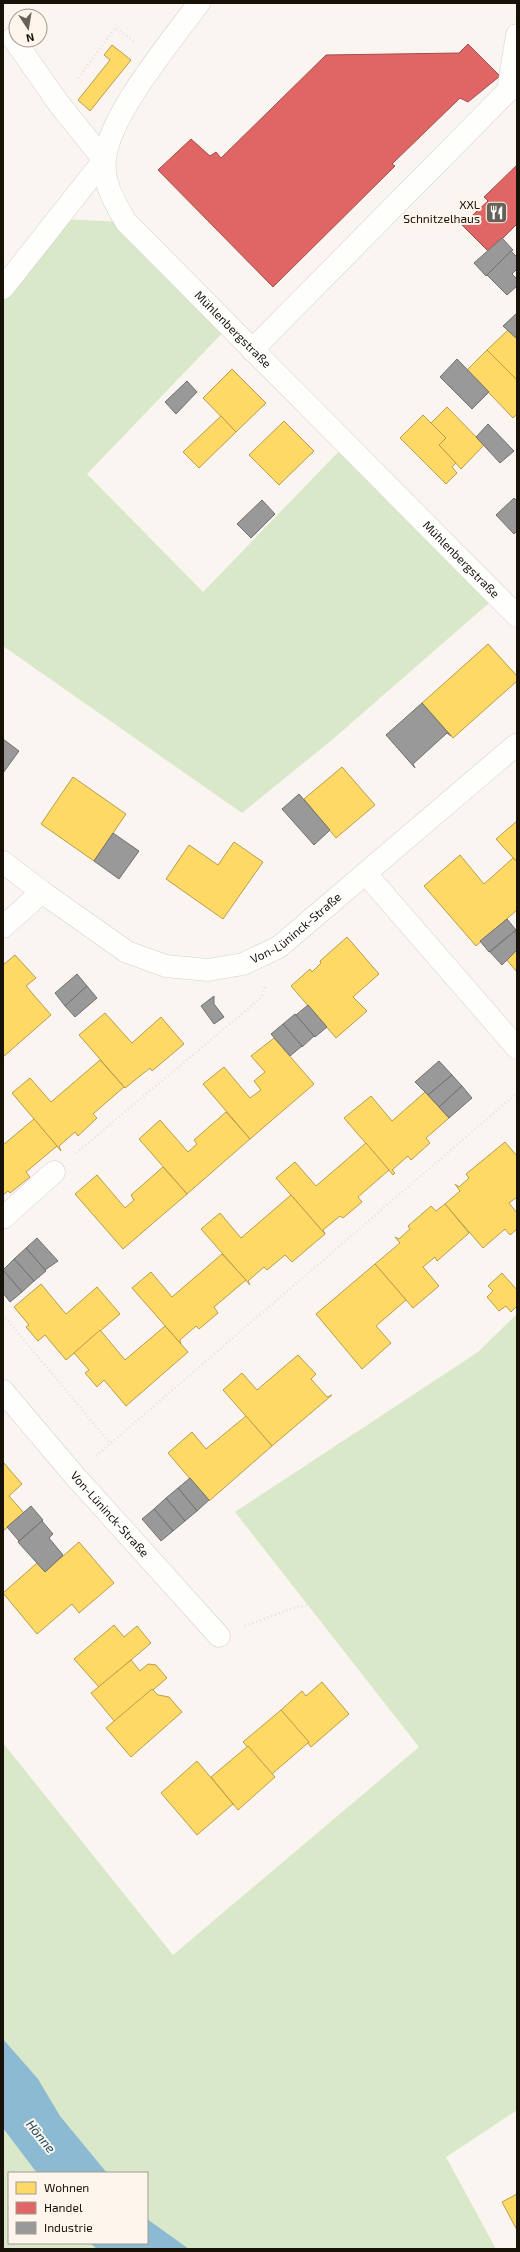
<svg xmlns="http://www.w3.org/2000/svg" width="520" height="2252" font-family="'Exo 2',sans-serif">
	<rect width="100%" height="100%" fill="#faf5f0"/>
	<g fill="#d8e8c8" fill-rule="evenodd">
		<polygon points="59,219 126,222 229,326 87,474 203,592 346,444 497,596 333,739 242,813 3,646 3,292"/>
		<path d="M 517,1314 L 517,2110 L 446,2157 L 496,2249 L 3,2249 L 3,1743 L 173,1955 L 419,1747 L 235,1512 L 478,1352 ZM 9,2173 L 147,2173 L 147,2243 L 9,2243 Z"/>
	</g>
	<g fill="#8dbad3">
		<polygon points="3,2039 38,2079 60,2116 107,2173 37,2173 3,2128"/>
		<polygon points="147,2219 189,2249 97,2249 90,2243 147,2243"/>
	</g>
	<g fill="#ffd966" stroke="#b99d4a">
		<polygon points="112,45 131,60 90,111 78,100 110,60 104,55"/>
		<polygon points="508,330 517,339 517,380 487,350"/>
		<polygon points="487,350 517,380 517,414 513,418 467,370"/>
		<polygon points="232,369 266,403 236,432 203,398"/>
		<polygon points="447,407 484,445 461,469 439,445 446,438 431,423"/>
		<polygon points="423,415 446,438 439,445 456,463 452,467 457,473 446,484 400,438"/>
		<polygon points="221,416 236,432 199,468 183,452"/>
		<polygon points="284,421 314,451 279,485 249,455"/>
		<polygon points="488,644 517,676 517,681 453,738 422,703"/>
		<polygon points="342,767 375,805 336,838 304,799"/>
		<polygon points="73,777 126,814 94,861 41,824"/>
		<polygon points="517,821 517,862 496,839"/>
		<polygon points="234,842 263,862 223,919 166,879 189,845 218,865"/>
		<polygon points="460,855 484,884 513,858 517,862 517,910 476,946 424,886"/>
		<polygon points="347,937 379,974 353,997 367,1011 336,1038 291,986 310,969 312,972 321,963 320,961"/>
		<polygon points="517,950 517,972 506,959"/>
		<polygon points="15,955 36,978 26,986 51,1015 3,1057 3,965"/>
		<polygon points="105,1013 132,1043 161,1017 184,1044 152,1071 150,1068 125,1088 79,1035"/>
		<polygon points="274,1038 314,1084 250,1139 203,1084 224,1067 250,1098 261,1090 254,1081 265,1072 251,1056"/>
		<polygon points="100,1060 124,1087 93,1114 97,1118 78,1136 75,1132 59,1146 61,1151 12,1093 30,1078 51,1102"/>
		<polygon points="425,1092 449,1118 426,1138 430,1143 411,1160 408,1156 392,1170 395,1173 393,1175 344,1118 371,1096 392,1121"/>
		<polygon points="226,1112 250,1139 187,1194 139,1139 160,1120 188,1152 197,1144 194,1140"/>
		<polygon points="34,1119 57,1146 26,1172 30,1177 10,1193 8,1191 3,1195 3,1145"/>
		<polygon points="505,1142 517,1156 517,1197 509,1203 517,1213 517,1229 510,1235 505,1229 483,1248 445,1204 460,1191 455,1184 459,1187 469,1178 466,1174"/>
		<polygon points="366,1143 389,1170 358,1197 362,1202 343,1218 340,1216 323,1230 325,1234 276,1178 295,1162 316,1186"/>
		<polygon points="163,1167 187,1194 123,1249 75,1194 97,1175 125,1208 134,1200 131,1195"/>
		<polygon points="291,1195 325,1234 292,1262 285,1255 267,1270 264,1267 248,1281 250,1285 201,1229 220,1213 241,1238"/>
		<polygon points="445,1204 469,1233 437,1261 435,1257 423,1267 439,1286 413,1308 375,1264 400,1243 395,1237 399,1239 410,1229 408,1226 431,1206 436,1211"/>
		<polygon points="222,1254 246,1280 214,1307 218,1313 199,1329 196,1326 180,1340 181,1344 132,1288 151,1272 172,1297"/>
		<polygon points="375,1264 406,1300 376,1326 391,1343 362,1369 316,1314"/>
		<polygon points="502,1273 517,1290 517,1306 511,1312 506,1306 499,1311 487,1297 493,1291 488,1286"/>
		<polygon points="41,1284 66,1314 97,1287 120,1314 66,1360 45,1335 38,1341 26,1327 29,1325 14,1307"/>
		<polygon points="165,1326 188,1352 126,1406 104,1380 97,1387 85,1373 89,1370 74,1353 100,1330 125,1360"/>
		<polygon points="298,1355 316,1374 311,1379 327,1397 332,1395 272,1446 223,1390 242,1373 257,1390"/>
		<polygon points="246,1416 272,1446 209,1501 168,1453 192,1432 206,1449"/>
		<polygon points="3,1462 22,1484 9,1496 24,1513 3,1531"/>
		<polygon points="79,1542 114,1583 79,1613 72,1604 37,1634 3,1593 37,1563 45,1572"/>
		<polygon points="114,1625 124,1637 137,1626 151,1643 99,1687 74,1659"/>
		<polygon points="131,1660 140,1671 148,1664 156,1665 167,1678 115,1722 91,1693"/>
		<polygon points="322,1682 349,1714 311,1747 281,1710 302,1691 306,1696"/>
		<polygon points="152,1689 158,1695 169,1697 182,1712 131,1757 106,1728"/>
		<polygon points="281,1710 309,1742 272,1774 243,1742"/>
		<polygon points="248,1746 275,1777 238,1810 211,1777"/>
		<polygon points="197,1761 233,1804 197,1835 161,1793"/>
		<polygon points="517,2194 517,2230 502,2202"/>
	</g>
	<g fill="#e06666" stroke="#a44c4a">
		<polygon points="468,44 500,76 468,102 460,98 392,164 395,166 273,287 158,170 191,139 210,156 216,152 221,158 326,55 459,53"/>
		<polygon points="517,165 517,224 489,252 462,225 488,201 484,197"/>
	</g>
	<g fill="#999" stroke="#72706e">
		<polygon points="502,238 513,250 486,276 474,263"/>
		<polygon points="511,251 517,257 517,269 512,274 517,279 517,286 507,295 487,275"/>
		<polygon points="517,313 517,339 503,326"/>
		<polygon points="457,359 489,392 472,409 440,377"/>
		<polygon points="187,381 197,392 176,414 165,402"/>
		<polygon points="488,424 514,451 500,463 476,437"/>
		<polygon points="514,498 517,501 517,531 514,534 496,515"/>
		<polygon points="262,500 275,514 251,538 237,524"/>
		<polygon points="422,703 451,736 447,733 413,764 415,768 386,735"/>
		<polygon points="3,739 19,751 3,773"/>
		<polygon points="299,794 330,830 314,845 282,809"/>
		<polygon points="113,833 139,851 119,879 94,861"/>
		<polygon points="507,919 516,930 489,952 480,941"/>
		<polygon points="516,930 517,950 502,965 490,952"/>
		<polygon points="77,974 87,986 65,1006 55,993"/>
		<polygon points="87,986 97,998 75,1017 65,1006"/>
		<polygon points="214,996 214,1004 224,1017 214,1024 201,1006"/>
		<polygon points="308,1005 327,1027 315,1037 296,1015"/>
		<polygon points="295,1014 314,1036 302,1047 283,1024"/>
		<polygon points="283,1024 302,1046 290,1056 271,1034"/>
		<polygon points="439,1061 452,1075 428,1095 415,1082"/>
		<polygon points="452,1075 462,1086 439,1107 428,1095"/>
		<polygon points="462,1086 472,1098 449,1118 439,1107"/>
		<polygon points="37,1238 58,1261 45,1270 26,1248"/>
		<polygon points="26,1248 46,1271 34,1281 14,1259"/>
		<polygon points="14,1259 34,1281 22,1292 3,1270"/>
		<polygon points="3,1270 22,1292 10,1302 3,1293"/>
		<polygon points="190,1478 209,1500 197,1511 178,1488"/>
		<polygon points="178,1488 197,1511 185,1521 166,1498"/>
		<polygon points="166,1498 185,1521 173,1531 154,1509"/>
		<polygon points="31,1506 43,1520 19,1541 7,1527"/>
		<polygon points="154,1509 173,1531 161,1541 142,1519"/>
		<polygon points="42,1521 53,1534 49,1538 63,1555 45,1572 18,1542"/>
	</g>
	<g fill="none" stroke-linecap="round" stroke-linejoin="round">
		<defs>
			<g id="minor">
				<path id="s1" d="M 199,3 C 172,40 109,115 105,159 C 102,182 115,203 126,222 L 517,616"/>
				<polyline points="3,288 104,160 59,104 13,38"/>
				<polyline points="252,350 508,91 517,35"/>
				<polyline points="3,862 42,892"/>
				<polyline points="366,874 517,1048"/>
				<path id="s2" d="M 3,927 L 42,892 L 127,952 L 166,966 L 208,970 L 243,964 L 279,947 L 517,744"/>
				<polyline points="3,1218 54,1172"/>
				<path id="s3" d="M 3,1391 L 74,1475 L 219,1636"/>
			</g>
		</defs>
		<use href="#minor" stroke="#d6d0c9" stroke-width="23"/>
		<g stroke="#e3e1df" stroke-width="2.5" stroke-dasharray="1 3" stroke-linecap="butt">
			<polyline points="78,78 115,28 134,41"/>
			<polyline points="76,1153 262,997 265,987"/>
			<polyline points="3,1315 110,1443"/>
			<polyline points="96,1456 517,1093"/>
			<polyline points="245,1626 296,1607 324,1603 408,1570 437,1577 481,1571 517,1570"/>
			<polyline points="3,2207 9,2211"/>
			<polyline points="54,2243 63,2249"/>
		</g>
		<use href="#minor" stroke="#fefefd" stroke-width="22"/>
	</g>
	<defs>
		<symbol id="restaurant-square" viewBox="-11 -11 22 22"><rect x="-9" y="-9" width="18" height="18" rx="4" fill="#666159" stroke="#fef6ec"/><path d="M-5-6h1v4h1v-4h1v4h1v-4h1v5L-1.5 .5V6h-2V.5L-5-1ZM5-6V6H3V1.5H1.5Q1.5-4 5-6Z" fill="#fff"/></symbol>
	</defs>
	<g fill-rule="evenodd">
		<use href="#restaurant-square" x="484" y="200" width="25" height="25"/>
	</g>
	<g text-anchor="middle" stroke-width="4" stroke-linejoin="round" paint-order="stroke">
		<g font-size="12" fill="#171108" stroke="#fef6ec" text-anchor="end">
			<text x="480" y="209">XXL<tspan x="480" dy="14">Schnitzelhaus</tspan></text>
		</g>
		<g font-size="12" fill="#171108" stroke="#fef6ec">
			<text dy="4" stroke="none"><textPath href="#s1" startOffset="403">Mühlenbergstraße</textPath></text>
			<text dy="4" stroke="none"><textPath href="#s1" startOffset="727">Mühlenbergstraße</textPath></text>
			<text dy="4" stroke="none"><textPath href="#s2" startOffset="340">Von-Lüninck-Straße</textPath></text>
			<text dy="4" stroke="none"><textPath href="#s3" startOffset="163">Von-Lüninck-Straße</textPath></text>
		</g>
		<g font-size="13" font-style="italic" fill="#1a4d69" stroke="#fef6ec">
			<text transform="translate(41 2136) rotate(51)" y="5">Hönne</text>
		</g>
	</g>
	<rect width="520" height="2252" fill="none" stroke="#171108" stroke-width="8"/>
	<rect x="8" y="2172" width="140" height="72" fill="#fef6ec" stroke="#a29a91"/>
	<rect x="16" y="2182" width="20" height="12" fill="#ffd966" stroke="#a29a91"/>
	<text x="44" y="2192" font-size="12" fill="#171108">Wohnen</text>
	<rect x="16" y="2202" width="20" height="12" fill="#e06666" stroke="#a29a91"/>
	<text x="44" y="2212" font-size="12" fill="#171108">Handel</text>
	<rect x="16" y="2222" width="20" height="12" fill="#999999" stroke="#a29a91"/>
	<text x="44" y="2232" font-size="12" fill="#171108">Industrie</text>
	<g transform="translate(28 28) rotate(168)"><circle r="19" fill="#fef6ec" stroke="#a29a91"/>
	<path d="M0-3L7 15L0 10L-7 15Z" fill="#666159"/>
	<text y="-6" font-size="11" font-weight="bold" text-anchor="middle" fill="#171108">N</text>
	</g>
</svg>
